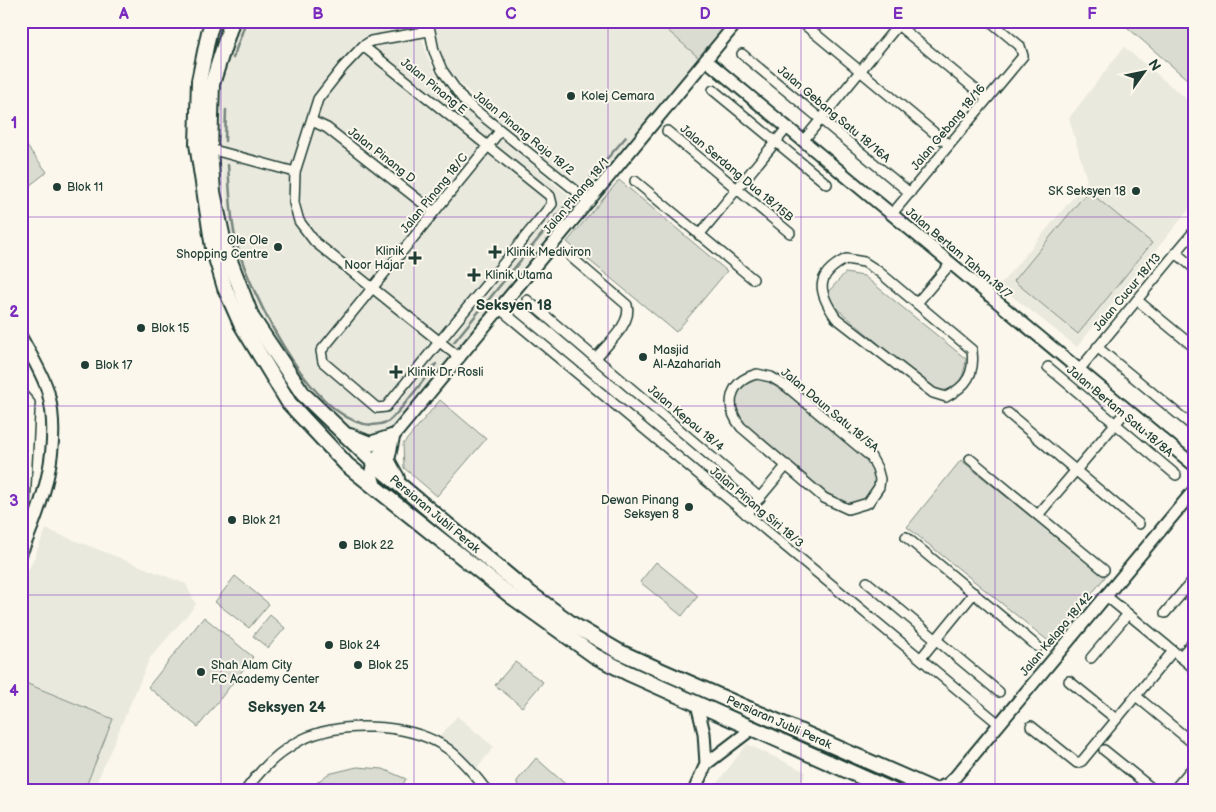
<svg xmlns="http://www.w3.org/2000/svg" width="1216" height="812" font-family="'Balsamiq Sans',sans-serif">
	<rect width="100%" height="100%" fill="#fbf7ec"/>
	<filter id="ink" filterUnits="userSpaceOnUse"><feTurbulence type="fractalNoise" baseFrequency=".02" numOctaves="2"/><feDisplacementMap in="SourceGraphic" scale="10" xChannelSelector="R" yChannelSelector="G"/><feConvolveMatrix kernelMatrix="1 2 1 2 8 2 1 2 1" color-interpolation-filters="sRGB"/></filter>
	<g filter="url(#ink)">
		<g fill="#eae9de">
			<polygon points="238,21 418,21 427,56 445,92 573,199 574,207 392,430 382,437 370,438 355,433 307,387 261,314 232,241 217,141 218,80"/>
			<polygon points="434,21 657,21 699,58 591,193 498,121 448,71 433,38"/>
			<polygon points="1124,47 1195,106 1195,202 1077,347 999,286 1087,181 1069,118"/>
			<polygon points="46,529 186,584 196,605 150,658 93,791 21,791 21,588"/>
			<polygon points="457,716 494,747 475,771 438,739"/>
			<polygon points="747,744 806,772 799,791 711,791"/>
		</g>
		<g fill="#dbdcd1" stroke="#7d8c82">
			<polygon points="657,21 730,21 699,58"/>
			<polygon points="1120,21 1195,21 1195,86"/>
			<polygon points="26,145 47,172 29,186 21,175 21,148"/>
			<polygon points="619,180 727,271 676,332 567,242"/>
			<polygon points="1088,191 1152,243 1078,334 1014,281"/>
			<path d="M 845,273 L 864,276 L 966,359 C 964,380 955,395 932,389 L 828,301 L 829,291 Z"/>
			<path d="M 758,378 L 769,380 L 868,458 C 870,464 875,471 875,477 C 877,499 854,507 838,502 L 742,422 C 740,418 736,412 735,407 C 732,393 746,380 758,378 Z"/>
			<polygon points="440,400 486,439 437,496 404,468 403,444"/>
			<polygon points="961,460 1105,577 1052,644 907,527"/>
			<polygon points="656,562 698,596 682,616 640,582"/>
			<polygon points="235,576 269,604 249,628 215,602"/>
			<polygon points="270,615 285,628 268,648 253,636"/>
			<polygon points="204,617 253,657 198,727 148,687"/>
			<polygon points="515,662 543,682 522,707 495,685"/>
			<polygon points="23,682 113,719 84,791 21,791 21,687"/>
			<polygon points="536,758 573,791 574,791 518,791 517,781"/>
			<polygon points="357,767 383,769 406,779 399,791 306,791 328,774"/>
		</g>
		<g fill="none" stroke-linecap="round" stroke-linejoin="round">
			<g stroke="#74847b" stroke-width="2.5">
				<polyline points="233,58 246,21"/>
				<polyline points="225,141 226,110"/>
				<path d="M 228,165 C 230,190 230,217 236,241 C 248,290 323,448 387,422 C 396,418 427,375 436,364"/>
				<polyline points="584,185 626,137"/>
				<polyline points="454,342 565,206"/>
			</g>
			<defs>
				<g id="minor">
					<polyline points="428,21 434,51 442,70 464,101 590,202"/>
					<polyline points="800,21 949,145"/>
					<polyline points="893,21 987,99"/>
					<polyline points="429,31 371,41 363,46 343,67 318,99 295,172 294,203 299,221 315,242 460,358"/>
					<polyline points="363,46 550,196 552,204 386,407 377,408 323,362 321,351 488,146 500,131"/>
					<polyline points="742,54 910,193"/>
					<polyline points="713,90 827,184"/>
					<polyline points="312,121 327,128 434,212"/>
					<polyline points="667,131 790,233"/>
					<polyline points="803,141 898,25"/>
					<polyline points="210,149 295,172"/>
					<polyline points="635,181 753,279"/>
					<polyline points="892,214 1023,56 1020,46 990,21"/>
					<polyline points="699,235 787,128"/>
					<polyline points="1176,253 1195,269"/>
					<path d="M 571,257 L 627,305 C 633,323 606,345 596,358"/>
					<path d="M 846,259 L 864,262 L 878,271 L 972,350 C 975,374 967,386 946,397 L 933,393 L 836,318 C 818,292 814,275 846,259 Z"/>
					<polyline points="527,300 760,498"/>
					<polyline points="1137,300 1195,348"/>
					<polyline points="917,303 951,263"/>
					<polyline points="500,309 999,724"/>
					<polyline points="1097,347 1195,428"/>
					<polyline points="1048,367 1176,475"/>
					<polyline points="1079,370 1195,230"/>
					<path d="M 757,374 L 771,377 L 786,386 L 871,457 L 877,468 L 880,479 L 879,487 L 868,503 L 848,509 L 824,498 L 741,427 C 724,406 729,381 757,374 Z"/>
					<polyline points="21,393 30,403 25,505"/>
					<polyline points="1008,413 1139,524"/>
					<polyline points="970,459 1104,570"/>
					<polyline points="746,514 787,465"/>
					<polyline points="1038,515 1127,410"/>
					<polyline points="906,537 1038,647"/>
					<polyline points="867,582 999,692"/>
					<polyline points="1105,595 1195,669"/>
					<polyline points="1165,613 1195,578"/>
					<polyline points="1180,657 1195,640"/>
					<polyline points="921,658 974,593"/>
					<polyline points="1091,658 1128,614"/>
					<polyline points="1069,681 1116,719"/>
					<polyline points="1136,696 1195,745"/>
					<polyline points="1031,726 1077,763 1082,761 1173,651"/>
					<polyline points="1104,750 1155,791"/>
					<path d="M 245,791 C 260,770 278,752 301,740 C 339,721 406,723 442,745 C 459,755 475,775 487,791"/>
					<polyline points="1173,791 1195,765"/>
				</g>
				<g id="tertiary">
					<polyline points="706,60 1195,466"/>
					<path d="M 21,337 C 30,354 43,374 48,392 C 62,446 43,504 21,553"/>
					<polyline points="375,485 371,471 373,461 738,21"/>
					<polyline points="697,704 704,733 706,764"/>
					<polyline points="934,790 948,784 956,776 1195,489"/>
					<polyline points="694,791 706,764 753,728"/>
				</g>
				<g id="primary">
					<polyline points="213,21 209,32 199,81 197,144 213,248 225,288 241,324 289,403 347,465 511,596 595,656 628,673 893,791"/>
					<polyline points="232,21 212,84 210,149 213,192 225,248 252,318 303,394 383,471 524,589 572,624 618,651 662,671 936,791"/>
					<polyline points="350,436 370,444 392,437"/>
					<polyline points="392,437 387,460 397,478"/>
				</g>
			</defs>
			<use href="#minor" stroke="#1f3d34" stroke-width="12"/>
			<use href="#tertiary" stroke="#1f3d34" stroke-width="15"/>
			<use href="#primary" stroke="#1f3d34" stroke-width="18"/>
			<use href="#minor" stroke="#fbf7ec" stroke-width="9"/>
			<use href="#tertiary" stroke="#fbf7ec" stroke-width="11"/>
			<use href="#primary" stroke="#fbf7ec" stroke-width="14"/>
		</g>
	</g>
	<path fill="none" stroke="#7b2cbf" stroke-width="1" stroke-opacity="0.55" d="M 221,21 L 221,791M 414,21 L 414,791M 608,21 L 608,791M 801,21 L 801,791M 995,21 L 995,791M 21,217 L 1195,217M 21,406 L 1195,406M 21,595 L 1195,595"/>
	<g fill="#1f3d34" stroke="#fbf7ec" stroke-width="2">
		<circle cx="571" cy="96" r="5"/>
		<circle cx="57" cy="187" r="5"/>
		<circle cx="1136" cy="191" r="5"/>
		<circle cx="278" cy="247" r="5"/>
		<path d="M492.5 244.5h5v5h5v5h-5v5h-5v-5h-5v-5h5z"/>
		<path d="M412.5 250.5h5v5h5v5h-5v5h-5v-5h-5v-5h5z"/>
		<path d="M471.5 267.5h5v5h5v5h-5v5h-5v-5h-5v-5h5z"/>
		<circle cx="141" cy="328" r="5"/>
		<circle cx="643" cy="357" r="5"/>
		<circle cx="85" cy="365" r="5"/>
		<path d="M393.5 364.5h5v5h5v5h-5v5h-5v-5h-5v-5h5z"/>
		<circle cx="689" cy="507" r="5"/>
		<circle cx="232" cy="520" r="5"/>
		<circle cx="343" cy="545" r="5"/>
		<circle cx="329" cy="645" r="5"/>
		<circle cx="358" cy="665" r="5"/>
		<circle cx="201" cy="672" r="5"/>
	</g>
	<g text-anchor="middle" stroke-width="4" stroke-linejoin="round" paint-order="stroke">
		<g font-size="12" fill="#1f3d34" stroke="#fbf7ec">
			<text transform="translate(434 86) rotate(39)" y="4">Jalan Pinang E</text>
			<text transform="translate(834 114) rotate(40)" y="4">Jalan Gebang Satu 18/16A</text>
			<text transform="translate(948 127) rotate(-50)" y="4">Jalan Gebang 18/16</text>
			<text transform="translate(524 133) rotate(39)" y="4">Jalan Pinang Raja 18/2</text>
			<text transform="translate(382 155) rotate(38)" y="4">Jalan Pinang D</text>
			<text transform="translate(737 173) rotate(40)" y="4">Jalan Serdang Dua 18/15B</text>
			<text transform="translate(434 193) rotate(-51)" y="4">Jalan Pinang 18/C</text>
			<text transform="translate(576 196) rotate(-50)" y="4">Jalan Pinang 18/1</text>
			<text transform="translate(959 253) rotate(40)" y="4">Jalan Bertam Tahan 18/7</text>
			<text transform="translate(1127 292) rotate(-50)" y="4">Jalan Cucur 18/13</text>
			<text transform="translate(830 410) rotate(40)" y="4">Jalan Daun Satu 18/5A</text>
			<text transform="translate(1120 411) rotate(40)" y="4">Jalan Bertam Satu 18/8A</text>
			<text transform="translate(686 418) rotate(40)" y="4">Jalan Kepau 18/4</text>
			<text transform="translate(757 507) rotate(40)" y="4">Jalan Pinang Siri 18/3</text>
			<text transform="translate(435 514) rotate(40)" y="4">Persiaran Jubli Perak</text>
			<text transform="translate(1056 634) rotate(-50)" y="4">Jalan Kelapa 18/42</text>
			<text transform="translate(779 722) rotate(24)" y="4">Persiaran Jubli Perak</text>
		</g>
		<g font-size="12" fill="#1f3d34" stroke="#fbf7ec" text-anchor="start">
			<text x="581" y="100">Kolej Cemara</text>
			<text x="67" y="191">Blok 11</text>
			<text x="1126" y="195" text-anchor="end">SK Seksyen 18</text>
			<text x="268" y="244" text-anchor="end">Ole Ole<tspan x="268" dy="14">Shopping Centre</tspan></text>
			<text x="404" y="255" text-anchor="end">Klinik<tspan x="404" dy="14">Noor Hajar</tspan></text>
			<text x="506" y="256">Klinik Mediviron</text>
			<text x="485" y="279">Klinik Utama</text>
			<text x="151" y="332">Blok 15</text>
			<text x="653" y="354">Masjid<tspan x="653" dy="14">Al-Azahariah</tspan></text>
			<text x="95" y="369">Blok 17</text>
			<text x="407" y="376">Klinik Dr. Rosli</text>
			<text x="679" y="504" text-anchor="end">Dewan Pinang<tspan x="679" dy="14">Seksyen 8</tspan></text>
			<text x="242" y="524">Blok 21</text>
			<text x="353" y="549">Blok 22</text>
			<text x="339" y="649">Blok 24</text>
			<text x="211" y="669">Shah Alam City<tspan x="211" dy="14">FC Academy Center</tspan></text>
			<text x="368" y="669">Blok 25</text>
		</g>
		<g font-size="15" font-weight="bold" fill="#1f3d34" stroke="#fbf7ec">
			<text x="514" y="310">Seksyen 18</text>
			<text x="287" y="712">Seksyen 24</text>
		</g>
	</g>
	<rect width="1216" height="812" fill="none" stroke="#fbf7ec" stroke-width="55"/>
	<g transform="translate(1144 72) rotate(57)" stroke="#fbf7ec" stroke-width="4" paint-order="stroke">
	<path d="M0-4L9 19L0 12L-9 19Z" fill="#1f3d34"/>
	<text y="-8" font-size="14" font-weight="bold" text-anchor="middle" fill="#1f3d34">N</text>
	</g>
	<rect x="28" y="28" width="1160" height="756" fill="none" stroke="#7b2cbf" stroke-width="2"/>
	<g font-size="16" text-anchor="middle" font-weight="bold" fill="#7b2cbf">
		<text x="124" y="19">A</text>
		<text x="318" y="19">B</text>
		<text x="511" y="19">C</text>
		<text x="705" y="19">D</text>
		<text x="898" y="19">E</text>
		<text x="1092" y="19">F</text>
		<text x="14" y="128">1</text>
		<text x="14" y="317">2</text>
		<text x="14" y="506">3</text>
		<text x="14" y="696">4</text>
	</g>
</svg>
